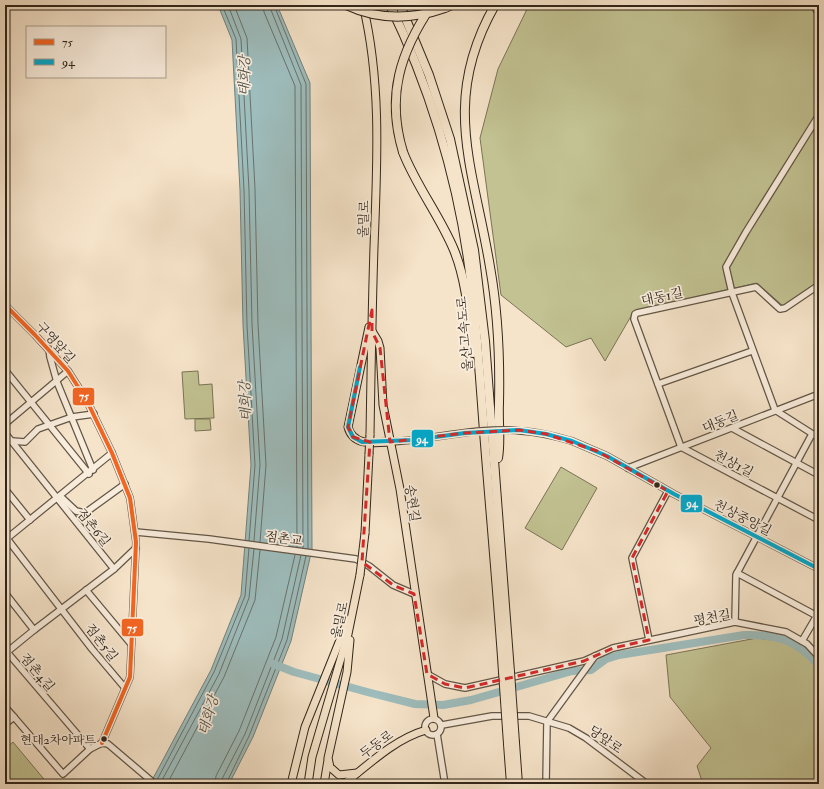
<svg xmlns="http://www.w3.org/2000/svg" width="824" height="789" font-family="'IM FELL Double Pica','Noto Serif KR',serif">
	<rect width="100%" height="100%" fill="#f6e4ca"/>
	<filter id="stains"><feTurbulence type="fractalNoise" baseFrequency=".005" numOctaves="4"/><feColorMatrix values="0 0 0 0 .2 0 0 0 0 .09 0 0 0 0 .02 0 0 0 .5 -.17"/></filter>
	<radialGradient id="worn" r=".72"><stop offset=".6" stop-color="#630" stop-opacity="0"/><stop offset="1" stop-color="#630" stop-opacity=".3"/></radialGradient>
	<g fill="#c2c292" stroke="#7a7456">
		<polygon points="529,5 819,5 819,282 783,306 757,283 634,311 605,361 591,338 566,347 501,295 480,138 498,69"/>
		<polygon points="198,371 199,385 212,384 214,418 185,419 182,372"/>
		<polygon points="195,419 210,419 211,430 195,431"/>
		<polygon points="561,467 597,488 562,550 525,528"/>
		<polygon points="757,638 788,642 814,662 819,669 819,784 703,784 697,766 711,748 670,697 666,655"/>
		<polygon points="13,742 48,784 9,784 5,779 5,749"/>
	</g>
	<polygon fill="#9ebdbd" stroke="#72817c" points="218,5 277,5 310,83 312,549 291,641 253,737 229,784 150,784 211,670 241,595 251,465 243,325 240,190 232,40"/>
	<g fill="none" stroke-linecap="round" stroke-linejoin="round">
		<g stroke="#68726c" stroke-width="1">
			<polyline points="222,5 236,39 244,190 247,325 255,465 249,541"/>
			<polyline points="228,5 241,39 249,190 252,324 260,465 254,541"/>
			<polyline points="234,5 247,38 255,189 258,324 266,465 260,542"/>
			<polyline points="263,5 264,12 295,86 297,547"/>
			<polyline points="269,5 301,85 303,548"/>
			<polyline points="274,5 306,84 308,549"/>
			<polyline points="157,780 214,672 245,596 249,548"/>
			<polyline points="160,784 219,674 249,598 254,549"/>
			<polyline points="167,784 224,677 255,600 260,550"/>
			<polyline points="215,784 216,776 239,731 276,637 295,555"/>
			<polyline points="221,784 222,779 245,734 282,639 301,555"/>
			<polyline points="226,784 249,736 287,640 306,556"/>
		</g>
		<path stroke="#9ebdbd" stroke-width="8" d="M 271,663 L 294,672 L 371,693 L 415,704 L 443,705 L 471,700 L 572,671 L 591,670 L 606,659 L 619,655 L 744,635 C 777,634 797,640 819,666"/>
		<defs>
			<g id="minor">
				<polyline points="814,5 819,15"/>
				<polyline points="819,115 746,232 726,267 732,293 775,410 819,438"/>
				<polyline points="819,285 785,308 780,309 756,287 637,313 635,314 634,319 681,447 819,520"/>
				<polyline points="5,305 35,335 68,371 87,401 112,453 130,498 136,542 130,677 102,743"/>
				<polyline points="49,349 50,357 57,382 93,470"/>
				<polyline points="5,370 89,474"/>
				<polyline points="658,384 752,351"/>
				<polyline points="5,424 68,371"/>
				<polyline points="732,428 819,475"/>
				<polyline points="5,433 114,569"/>
				<polyline points="12,441 25,442 38,429 72,417 94,414"/>
				<polyline points="572,441 607,456 674,494 819,569"/>
				<polyline points="390,442 413,440"/>
				<polyline points="628,468 819,394"/>
				<polyline points="5,489 30,520"/>
				<polyline points="60,496 76,511 85,513 125,484"/>
				<polyline points="136,532 209,539 356,559 369,566 393,585 414,594"/>
				<polyline points="5,536 92,649 125,688"/>
				<polyline points="5,540 112,453"/>
				<polyline points="737,573 819,617"/>
				<polyline points="86,590 131,644"/>
				<polyline points="5,593 34,630 7,652 90,749"/>
				<polyline points="735,622 736,575 812,434"/>
				<polyline points="34,630 114,569 136,548"/>
				<polyline points="649,640 632,558 668,491"/>
				<polyline points="802,641 819,612"/>
				<polyline points="427,674 445,684 465,688 584,661 613,648 735,622 786,632 807,644 819,657"/>
				<polyline points="5,707 14,717"/>
				<circle cx="433" cy="727" r="8"/>
				<polyline points="5,724 14,717 63,774 90,749 102,743"/>
				<polyline points="442,725 492,716 529,716 569,728 586,738 647,784"/>
				<polyline points="437,734 445,784"/>
				<polyline points="102,743 108,744 155,784"/>
				<polyline points="546,784 547,722 595,656"/>
			</g>
			<g id="major">
				<path d="M 363,5 C 382,84 377,166 374,247 C 372,309 371,372 370,435"/>
				<path d="M 369,327 L 348,427 C 353,446 373,443 390,442"/>
				<polyline points="372,331 378,341 380,348 383,405 400,489 434,718"/>
				<polyline points="365,533 369,454"/>
				<polyline points="350,640 347,672 328,758 330,767 339,775 357,773"/>
				<polyline points="291,784 305,727 348,620"/>
				<polyline points="308,784 312,757 348,634 360,575"/>
				<polyline points="324,784 328,760"/>
				<path d="M 344,784 C 369,764 395,739 426,730"/>
			</g>
			<g id="highway">
				<path d="M 390,5 C 428,83 456,173 468,259 C 477,320 480,382 485,444 C 491,520 498,596 503,672"/>
				<polyline points="400,5 429,75 450,139 474,250 485,341 510,672"/>
				<path d="M 495,5 C 440,101 474,169 490,267 C 498,312 500,358 499,403 C 498,421 501,441 498,458"/>
				<polyline points="445,8 452,5"/>
				<path d="M 403,152 C 416,186 440,216 454,250 C 467,282 469,318 473,353"/>
				<polyline points="515,743 518,784"/>
				<polyline points="508,744 511,784"/>
			</g>
		</defs>
		<use href="#minor" stroke="#625646" stroke-width="8"/>
		<use href="#major" stroke="#31261a" stroke-width="9"/>
		<use href="#highway" stroke="#31261a" stroke-width="10"/>
		<use href="#minor" stroke="#f9eddd" stroke-width="5.5"/>
		<use href="#major" stroke="#f6e4ca" stroke-width="7"/>
		<use href="#highway" stroke="#f6e4ca" stroke-width="8"/>
		<defs>
			<path id="minor-bridge" d="M 413,440 C 446,436 489,427 521,431 C 539,432 555,436 572,441"/>
			<g id="major-bridge">
				<polyline points="369,454 370,435"/>
				<polyline points="360,575 365,533"/>
			</g>
			<g id="highway-bridge">
				<path d="M 346,5 C 378,20 411,20 445,8"/>
				<path d="M 403,152 C 386,96 400,52 432,5"/>
				<polyline points="503,672 508,744"/>
				<polyline points="510,672 515,743"/>
			</g>
		</defs>
		<use href="#minor-bridge" stroke="#625646" stroke-width="8" stroke-linecap="butt"/>
		<use href="#major-bridge" stroke="#31261a" stroke-width="9" stroke-linecap="butt"/>
		<use href="#highway-bridge" stroke="#31261a" stroke-width="10" stroke-linecap="butt"/>
		<use href="#minor-bridge" stroke="#f9eddd" stroke-width="5.5"/>
		<use href="#major-bridge" stroke="#f6e4ca" stroke-width="7"/>
		<use href="#highway-bridge" stroke="#f6e4ca" stroke-width="8"/>
		<defs>
			<polyline id="bus-1" points="5,305 35,335 68,371 87,401 112,453 130,498 136,542 130,677 102,743"/>
			<polyline id="bus-2" points="360,367 348,427 353,437 362,442 413,440 465,433 519,430 546,434 572,441 607,456 674,494 819,569"/>
		</defs>
		<use href="#bus-1" stroke="#f9eddd" stroke-width="7"/>
		<use href="#bus-2" stroke="#f9eddd" stroke-width="7"/>
		<use href="#bus-1" stroke="#f26522" stroke-width="4"/>
		<use href="#bus-2" stroke="#00a9ce" stroke-width="4"/>
	</g>
	<path fill="none" stroke="#d62828" stroke-width="3" stroke-dasharray="8 5" stroke-linejoin="round" d="M 372,310 L 372,331 L 380,348 L 390,442 L 465,433 L 519,430 L 546,434 L 597,451 L 668,491 L 632,558 L 649,640 L 613,648 L 584,661 L 465,688 L 445,684 L 427,674 L 414,594 L 393,585 L 362,562 L 370,442 L 353,437 L 348,427 Z"/>
	<g fill="#31261a" stroke="#f9eddd" stroke-width="1.5">
		<circle cx="657" cy="485" r="3.5"/>
		<circle cx="104" cy="739" r="3.5"/>
	</g>
	<g text-anchor="middle" stroke-width="3.5" stroke-linejoin="round" paint-order="stroke">
		<g font-size="12" fill="#31261a" stroke="#f9eddd" text-anchor="end">
			<text x="96" y="744">현대2차아파트</text>
		</g>
		<g font-size="13" fill="#31261a" stroke="#f9eddd">
			<text transform="translate(363 219) rotate(-88)" y="5">울밀로</text>
			<text transform="translate(662 296) rotate(-12)" y="5">대동1길</text>
			<text transform="translate(464 334) rotate(-95)" y="5">울산고속도로</text>
			<text transform="translate(56 342) rotate(48)" y="5">구영앞길</text>
			<text transform="translate(720 421) rotate(-22)" y="5">대동길</text>
			<text transform="translate(734 463) rotate(28)" y="5">천상1길</text>
			<text transform="translate(413 503) rotate(81)" y="5">송현길</text>
			<text transform="translate(743 517) rotate(27)" y="5">천상중앙길</text>
			<text transform="translate(94 527) rotate(51)" y="5">점촌6길</text>
			<text transform="translate(284 538) rotate(8)" y="5">점촌교</text>
			<text transform="translate(712 617) rotate(-10)" y="5">평천길</text>
			<text transform="translate(339 620) rotate(-77)" y="5">울밀로</text>
			<text transform="translate(102 642) rotate(52)" y="5">점촌5길</text>
			<text transform="translate(38 672) rotate(50)" y="5">점촌4길</text>
			<text transform="translate(606 739) rotate(35)" y="5">당앞로</text>
			<text transform="translate(376 744) rotate(-36)" y="5">두동로</text>
		</g>
		<g font-size="14" font-style="italic" fill="#52534b" stroke="#f9eddd">
			<text transform="translate(244 76) rotate(-89)" y="5">태화강</text>
			<text transform="translate(245 401) rotate(-93)" y="5">태화강</text>
			<text transform="translate(208 715) rotate(-74)" y="5">태화강</text>
		</g>
	</g>
	<g stroke="#f9eddd" stroke-width="1.5">
		<rect x="72" y="387" width="23" height="19" rx="4" fill="#f26522"/>
		<rect x="411" y="429" width="23" height="19" rx="4" fill="#00a9ce"/>
		<rect x="680" y="494" width="23" height="19" rx="4" fill="#00a9ce"/>
		<rect x="121" y="618" width="23" height="19" rx="4" fill="#f26522"/>
	</g>
	<g font-size="11" text-anchor="middle" font-weight="bold" fill="#fff">
		<text x="84" y="400">75</text>
		<text x="422" y="443">94</text>
		<text x="692" y="507">94</text>
		<text x="132" y="632">75</text>
	</g>
	<rect width="824" height="789" fill="none" stroke="#f6e4ca" stroke-width="20"/>
	<rect x="6" y="6" width="812" height="777" fill="none" stroke="#31261a" stroke-width="2"/>
	<rect x="10" y="10" width="804" height="769" fill="none" stroke="#31261a"/>
	<rect x="26" y="26" width="140" height="52" fill="#f9eddd" stroke="#a99d8f"/>
	<rect x="34" y="39" width="20" height="6" fill="#f26522" stroke="#a99d8f"/>
	<text x="62" y="46" font-size="12" fill="#31261a">75</text>
	<rect x="34" y="59" width="20" height="6" fill="#00a9ce" stroke="#a99d8f"/>
	<text x="62" y="66" font-size="12" fill="#31261a">94</text>
	<rect width="100%" height="100%" filter="url(#stains)"/>
	<rect width="100%" height="100%" fill="url(#worn)"/>
</svg>
